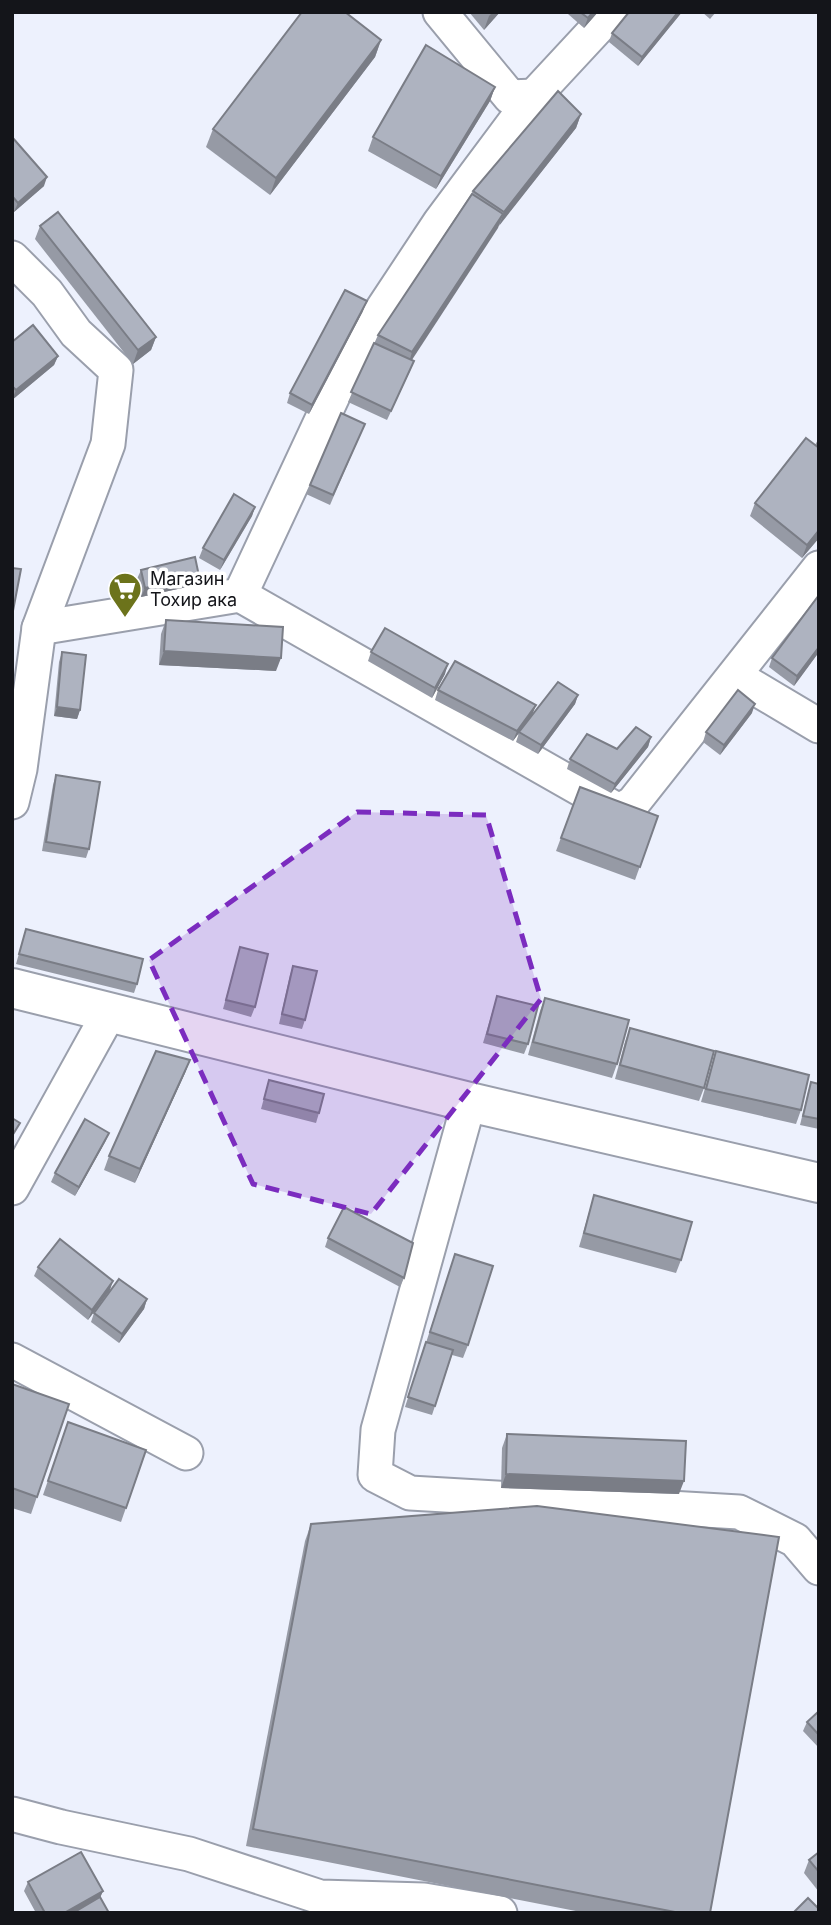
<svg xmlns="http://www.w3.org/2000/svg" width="831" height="1925" font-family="Inter,sans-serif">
	<rect width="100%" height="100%" fill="#edf1fd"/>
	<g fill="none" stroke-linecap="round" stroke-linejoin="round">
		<defs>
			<g id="minor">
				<polyline points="440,12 510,97 534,96"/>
				<polyline points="12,258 47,293 76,333 116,370 108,444 39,628 20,769 12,802"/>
				<polyline points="240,595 619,811 633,803 819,568"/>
				<polyline points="39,628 240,595 352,355 440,222 534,96 612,12"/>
				<polyline points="735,676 819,726"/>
				<polyline points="469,1102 378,1430 375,1475 410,1493 739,1512 795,1540 819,1568"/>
				<polyline points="12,1188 109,1013"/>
				<polyline points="12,1360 186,1453"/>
				<polyline points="12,1814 61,1827 189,1854 320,1897 424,1900 500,1913"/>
			</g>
			<polyline id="major" points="12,988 469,1102 819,1183"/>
		</defs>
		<use href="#minor" stroke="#9a9fac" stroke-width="37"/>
		<use href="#major" stroke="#9a9fac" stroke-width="42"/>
		<use href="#minor" stroke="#fff" stroke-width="33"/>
		<use href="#major" stroke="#fff" stroke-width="38"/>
	</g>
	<g fill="#969aa5">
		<polygon points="469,12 500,12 484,30"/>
		<polygon points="569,12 598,12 584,28 568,14"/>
		<polygon points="682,12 638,66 609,42 612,33"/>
		<polygon points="702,12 716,12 710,19"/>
		<polygon points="381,40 375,57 270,195 206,147 213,129"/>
		<polygon points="495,87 490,101 436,189 368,151 373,137"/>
		<polygon points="581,114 576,128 499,225 411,360 414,361 410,371 387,420 348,402 378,335 473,191"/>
		<polygon points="12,137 44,186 14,212 12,210"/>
		<polygon points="40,226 156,337 151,350 133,364 35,239"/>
		<polygon points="363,311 309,414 287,403 290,393"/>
		<polygon points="12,342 58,356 54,365 12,400"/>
		<polygon points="365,424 330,505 306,494 310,485"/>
		<polygon points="819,438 819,538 802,558 750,516 755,503 815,445"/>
		<polygon points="255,507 252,516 220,570 199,558 203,548"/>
		<polygon points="141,570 196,585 141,597 137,579"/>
		<polygon points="819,595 819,652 794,686 769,667 772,658"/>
		<polygon points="166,620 276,671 159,665 161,634"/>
		<polygon points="62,652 80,710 77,719 54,716 59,662"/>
		<polygon points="371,652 445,674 432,698 368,661"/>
		<polygon points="438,690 536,705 532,715 578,695 575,704 538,754 516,742 519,733 513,741 435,700"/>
		<polygon points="752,713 720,755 703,742 706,732"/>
		<polygon points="651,737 648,747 611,793 567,769 570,759 617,749"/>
		<polygon points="56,775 89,849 86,858 42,851 53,785"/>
		<polygon points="580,787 658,816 635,880 556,851"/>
		<polygon points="26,929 137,984 134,993 16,964"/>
		<polygon points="240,947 255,1007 251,1017 223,1009"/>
		<polygon points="293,966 305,1020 302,1029 279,1024 290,975"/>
		<polygon points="497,996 528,1044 524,1054 483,1043"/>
		<polygon points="545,998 617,1064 612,1078 528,1055 540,1011"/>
		<polygon points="630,1028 704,1088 699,1101 615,1079 625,1042"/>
		<polygon points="716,1051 801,1110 796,1124 701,1102"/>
		<polygon points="190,1060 185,1073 135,1183 104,1170 109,1156"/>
		<polygon points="269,1080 319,1113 316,1123 261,1109"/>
		<polygon points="811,1082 819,1084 819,1129 800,1125 808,1092"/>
		<polygon points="109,1133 105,1142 75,1196 51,1182 55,1173"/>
		<polygon points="594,1195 681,1260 676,1273 579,1247"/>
		<polygon points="328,1238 404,1278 400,1287 325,1247"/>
		<polygon points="455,1254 468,1345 463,1358 452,1355 432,1415 405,1407"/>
		<polygon points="38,1267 110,1290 88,1320 34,1276"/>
		<polygon points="147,1299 144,1309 119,1343 91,1322 94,1313"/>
		<polygon points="12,1384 69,1404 31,1514 12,1508"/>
		<polygon points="68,1422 146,1450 121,1522 43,1495"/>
		<polygon points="507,1434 679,1494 501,1488 502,1448"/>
		<polygon points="311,1524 710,1913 586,1913 246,1846 305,1541"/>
		<polygon points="819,1711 819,1748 803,1731 807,1722"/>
		<polygon points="819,1852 819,1892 804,1873 809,1860"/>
		<polygon points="28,1882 103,1891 100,1897 109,1913 36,1913 24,1891"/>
	</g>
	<g fill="#7a7d86">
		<polygon points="493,12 500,12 484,30 489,16"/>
		<polygon points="593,12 598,12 584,28 588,18"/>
		<polygon points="678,12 682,12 638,66 642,57"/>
		<polygon points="381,40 375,57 270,195 276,178"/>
		<polygon points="495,87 490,101 436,189 441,176"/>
		<polygon points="581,114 576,128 499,226 504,212"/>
		<polygon points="47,177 44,186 14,212 18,203"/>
		<polygon points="503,214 498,228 408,366 412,352"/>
		<polygon points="367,301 363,311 309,414 312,405"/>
		<polygon points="156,337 151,350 133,364 138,350"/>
		<polygon points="58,356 54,365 12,400 16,390"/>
		<polygon points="255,507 252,516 220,570 224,560"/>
		<polygon points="819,530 819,538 802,558 807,545"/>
		<polygon points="199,576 196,585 141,597 145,588"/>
		<polygon points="819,647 819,652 794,686 797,676"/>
		<polygon points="164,651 281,658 276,671 159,665"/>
		<polygon points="448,664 445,674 432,698 435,688"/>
		<polygon points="578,695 575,704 538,754 541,745"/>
		<polygon points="755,704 752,713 720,755 724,745"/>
		<polygon points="536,705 532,715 513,741 517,731"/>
		<polygon points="57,707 80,710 77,719 54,716"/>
		<polygon points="651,737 648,747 611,793 615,784"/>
		<polygon points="190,1060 185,1073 135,1183 140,1169"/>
		<polygon points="109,1133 105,1142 75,1196 79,1187"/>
		<polygon points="113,1281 110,1290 88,1320 92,1310"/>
		<polygon points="147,1299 144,1309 119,1343 122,1334"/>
		<polygon points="506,1474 684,1481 679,1494 501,1488"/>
		<polygon points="103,1891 99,1900 77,1913 64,1913"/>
	</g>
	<g fill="#aeb3c0" stroke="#7a7d86" stroke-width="2">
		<polygon points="302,12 345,12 381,40 276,178 213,129"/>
		<polygon points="580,12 593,12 588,18"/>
		<polygon points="629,12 678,12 642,57 612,33"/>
		<polygon points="426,45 495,87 441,176 373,137"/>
		<polygon points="558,91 581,114 504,212 473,191"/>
		<polygon points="12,137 47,177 18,203 12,196"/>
		<polygon points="472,194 503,214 412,352 378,335"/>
		<polygon points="58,212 156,337 138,350 40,226"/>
		<polygon points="345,290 367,301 312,405 290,393"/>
		<polygon points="33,325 58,356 16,390 12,386 12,342"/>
		<polygon points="374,343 414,361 391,411 351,392"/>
		<polygon points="341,413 365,424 333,495 310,485"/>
		<polygon points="806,438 819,448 819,530 807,545 755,503"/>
		<polygon points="234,494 255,507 224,560 203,548"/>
		<polygon points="195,557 199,576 145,588 141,570"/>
		<polygon points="12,568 21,569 12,616"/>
		<polygon points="819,595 819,647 797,676 772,658"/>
		<polygon points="166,620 283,627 281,658 164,651"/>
		<polygon points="385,628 448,664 435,688 371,652"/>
		<polygon points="62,652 86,655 80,710 57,707"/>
		<polygon points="455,661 536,705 517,731 438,690"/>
		<polygon points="558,682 578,695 541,745 519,732"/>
		<polygon points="738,690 755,704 724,745 706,732"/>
		<polygon points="636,727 651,737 615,784 570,759 587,734 617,749"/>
		<polygon points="56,775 100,782 89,849 46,842"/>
		<polygon points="580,787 658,816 640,867 561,838"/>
		<polygon points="26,929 143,959 137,984 19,954"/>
		<polygon points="240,947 268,954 255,1007 226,1000"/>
		<polygon points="293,966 317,971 305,1020 282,1014"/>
		<polygon points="497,996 538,1006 528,1044 487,1034"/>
		<polygon points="545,998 629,1020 617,1064 533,1042"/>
		<polygon points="630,1028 714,1051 704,1088 620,1065"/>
		<polygon points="156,1051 190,1060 140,1169 109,1156"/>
		<polygon points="716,1051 809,1075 801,1110 706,1089"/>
		<polygon points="269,1080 324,1094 319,1113 264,1099"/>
		<polygon points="811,1082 819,1084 819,1119 803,1116"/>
		<polygon points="12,1118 20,1123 12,1136"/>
		<polygon points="85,1119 109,1133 79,1187 55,1173"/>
		<polygon points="594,1195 692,1222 681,1260 584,1233"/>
		<polygon points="344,1207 413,1243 404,1278 328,1238"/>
		<polygon points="60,1239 113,1281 92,1310 38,1267"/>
		<polygon points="455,1254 493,1266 468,1345 430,1332"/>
		<polygon points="119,1279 147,1299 122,1334 94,1313"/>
		<polygon points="426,1342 453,1350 435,1406 408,1397"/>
		<polygon points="12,1384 69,1404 37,1497 12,1488"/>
		<polygon points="68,1422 146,1450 126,1508 48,1481"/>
		<polygon points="507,1434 686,1441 684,1481 506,1474"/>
		<polygon points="537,1506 779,1537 710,1913 680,1913 253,1829 311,1524"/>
		<polygon points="819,1711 819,1735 807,1722"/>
		<polygon points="81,1852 103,1891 64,1913 45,1913 28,1882"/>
		<polygon points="819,1852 819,1872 809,1860"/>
		<polygon points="100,1897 109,1913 73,1913"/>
		<polygon points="808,1898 819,1909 819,1913 793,1913"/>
	</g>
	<path fill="#7b2cbf" fill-opacity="0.2" stroke="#7b2cbf" stroke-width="5" stroke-dasharray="14 9" stroke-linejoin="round" d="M 357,812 L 486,815 L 541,999 L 371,1214 L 253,1184 L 149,960 Z"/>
	<defs>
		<symbol id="supermarket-pin" viewBox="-11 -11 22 30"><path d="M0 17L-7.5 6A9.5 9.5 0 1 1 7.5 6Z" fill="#6c731b" stroke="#fff"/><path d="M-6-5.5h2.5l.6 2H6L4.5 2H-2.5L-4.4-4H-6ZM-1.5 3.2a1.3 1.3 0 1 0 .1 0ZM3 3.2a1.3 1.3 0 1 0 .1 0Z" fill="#fff"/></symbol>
	</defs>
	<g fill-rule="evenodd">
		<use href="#supermarket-pin" x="106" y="570" width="38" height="52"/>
	</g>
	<g text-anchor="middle" stroke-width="7" stroke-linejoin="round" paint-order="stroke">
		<g font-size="18" fill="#14151a" stroke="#fff" text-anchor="start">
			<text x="150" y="585">Магазин<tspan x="150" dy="21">Тохир ака</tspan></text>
		</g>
	</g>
	<rect width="831" height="1925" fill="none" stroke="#14151a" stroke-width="28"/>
</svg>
